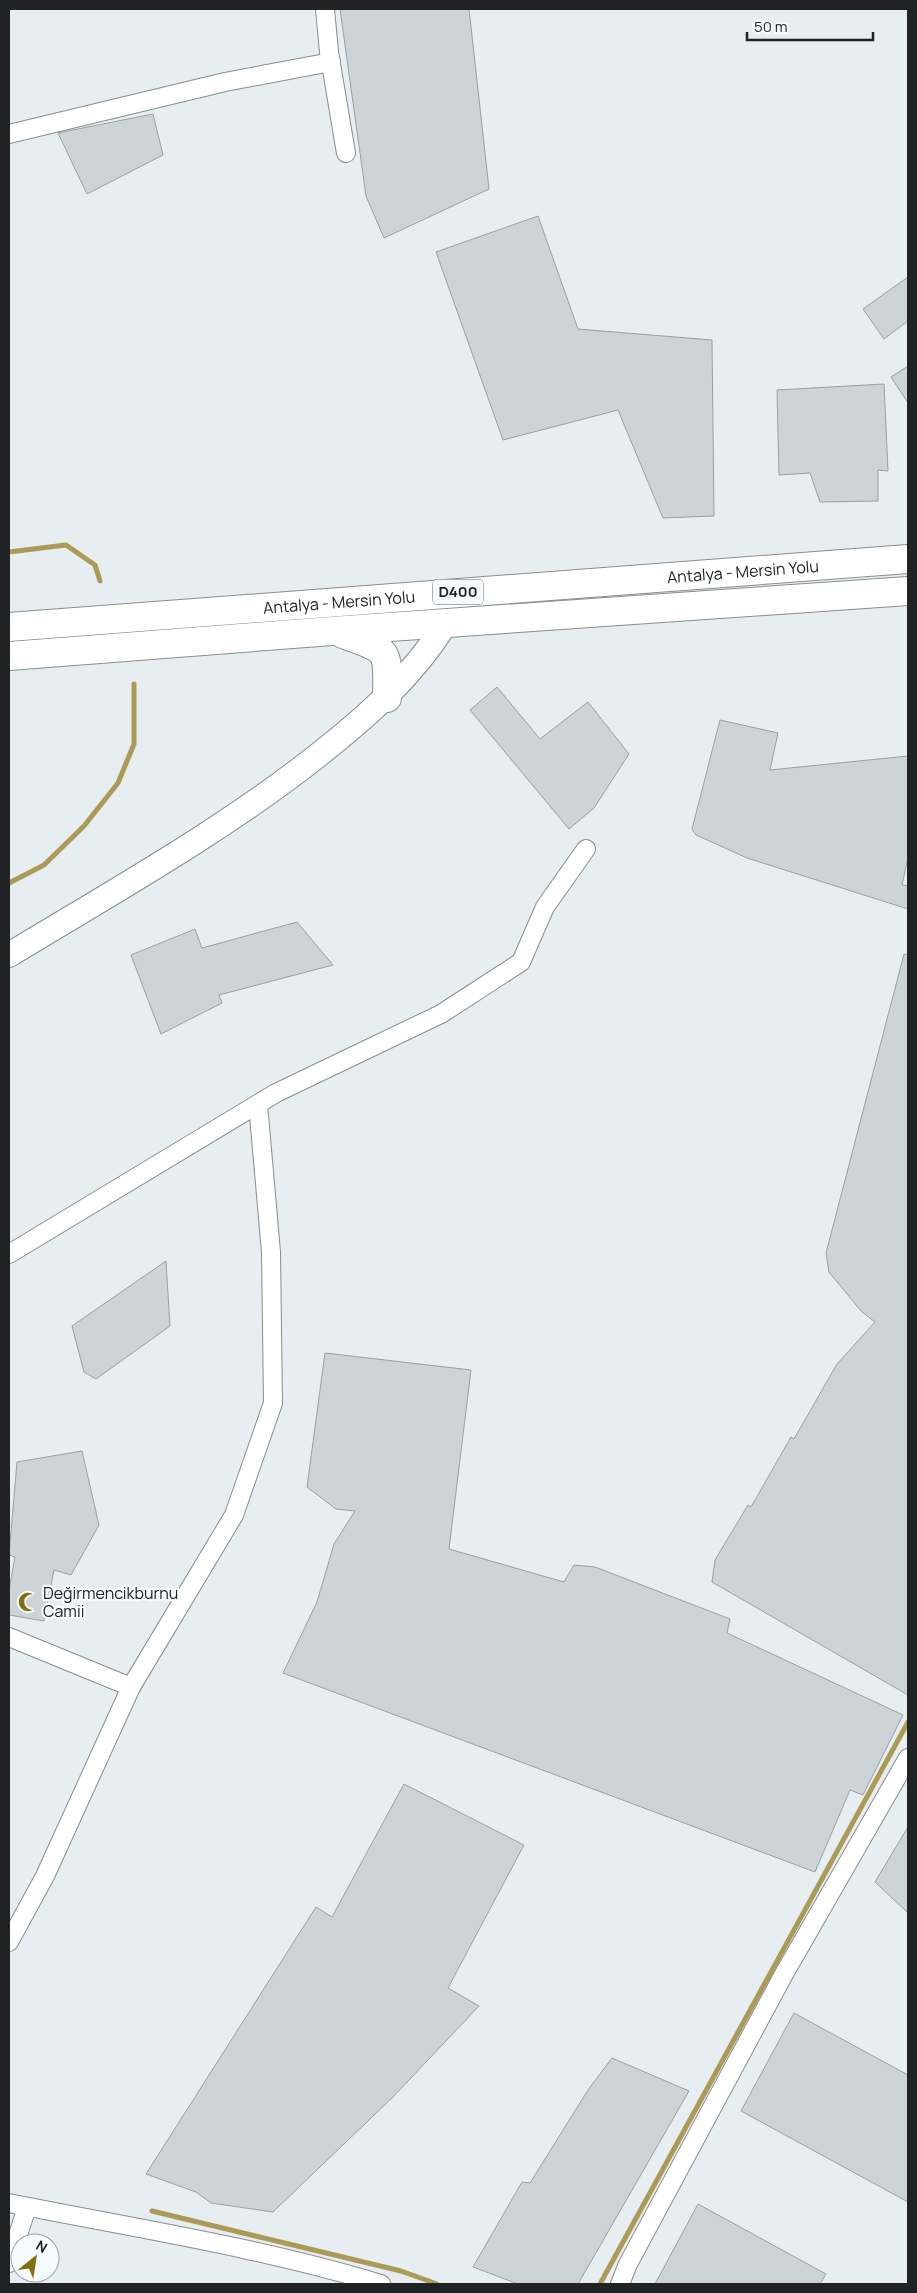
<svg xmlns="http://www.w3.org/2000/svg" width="917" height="2293" font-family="Manrope,sans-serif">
	<rect width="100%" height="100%" fill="#e7eef2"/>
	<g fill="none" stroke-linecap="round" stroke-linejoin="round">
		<g stroke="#ac9a57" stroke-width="5">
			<polyline points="9,552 66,545 95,565 100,581"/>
			<polyline points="9,883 44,865 84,826 118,783 134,744 134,684"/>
			<polyline points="152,2211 401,2271 437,2284"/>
			<polyline points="600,2284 908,1722"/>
		</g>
	</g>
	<g fill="#cdd4d7" stroke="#99a0a3">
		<polygon points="340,9 469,9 489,189 384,238 366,196"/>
		<polygon points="153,114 163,155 87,194 58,133"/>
		<polygon points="538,216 578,329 712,340 714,516 663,518 618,410 503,440 436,252"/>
		<polygon points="908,277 908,321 884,339 863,309"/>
		<polygon points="908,366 908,403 891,377"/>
		<polygon points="884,384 888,471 878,470 878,501 820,502 810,473 779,475 777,390"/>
		<polygon points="497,687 540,739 588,702 629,754 594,808 569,829 470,710"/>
		<polygon points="720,720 778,733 770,770 908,756 908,858 902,885 908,886 908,909 747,858 696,835 692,829"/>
		<polygon points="297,922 333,965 219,995 222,1003 161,1034 131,955 195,929 202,948"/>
		<polygon points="904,954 908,955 908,1695 712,1582 715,1560 748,1505 751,1507 791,1437 794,1439 837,1364 875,1322 861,1311 829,1272 826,1253"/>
		<polygon points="166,1261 170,1326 96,1379 84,1372 72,1326"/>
		<polygon points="325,1353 471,1370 449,1549 564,1582 574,1565 595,1567 730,1619 727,1633 903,1715 863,1795 850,1790 815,1872 283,1673 317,1602 334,1544 355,1511 336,1509 307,1487"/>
		<polygon points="82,1451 99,1525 71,1575 54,1570 44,1621 9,1615 9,1590 15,1557 9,1555 17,1462"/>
		<polygon points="404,1784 524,1845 448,1988 479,2006 393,2097 273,2212 211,2203 196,2192 146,2174 316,1907 332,1917"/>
		<polygon points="908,1827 908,1913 875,1882"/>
		<polygon points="794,2013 908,2075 908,2202 741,2111"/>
		<polygon points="612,2058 689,2091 578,2284 518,2284 473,2267 522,2182 530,2183 588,2090"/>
		<polygon points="698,2204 826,2274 820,2284 655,2284"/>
	</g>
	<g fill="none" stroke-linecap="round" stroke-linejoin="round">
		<defs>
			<g id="street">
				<polyline points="325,9 329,52 346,153"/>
				<polyline points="9,134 225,82 331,62"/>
				<polyline points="9,1254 276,1093 441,1014 521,962 545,907 586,849"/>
				<polyline points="9,1637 131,1687"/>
				<polyline points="9,1942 45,1876 131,1687 234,1515 273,1403 271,1252 258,1104"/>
				<path d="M 9,2203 C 133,2228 259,2247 381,2284"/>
				<polyline points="9,2263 27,2207"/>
				<polyline points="620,2284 628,2264 784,1974 908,1758"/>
			</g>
			<path id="secondary" d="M 9,955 C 111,893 217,834 312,760 C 363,720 411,679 446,623"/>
			<g id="highway">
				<path id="s1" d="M 9,627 L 908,559"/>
				<path d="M 343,634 C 390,651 388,648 387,698"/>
				<polyline points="9,656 332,631 908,591"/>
			</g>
		</defs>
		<use href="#street" stroke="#878e91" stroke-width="20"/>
		<use href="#secondary" stroke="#878e91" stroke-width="26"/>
		<use href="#highway" stroke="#878e91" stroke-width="30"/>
		<use href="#street" stroke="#fff" stroke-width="18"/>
		<use href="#secondary" stroke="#fff" stroke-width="24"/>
		<use href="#highway" stroke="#fff" stroke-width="28"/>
	</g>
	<defs>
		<symbol id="mosque-bare" viewBox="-9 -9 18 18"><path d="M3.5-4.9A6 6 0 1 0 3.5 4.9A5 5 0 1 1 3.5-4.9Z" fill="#846e0b" stroke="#f4fbff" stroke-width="2.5" paint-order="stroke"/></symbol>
	</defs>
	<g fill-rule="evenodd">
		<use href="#mosque-bare" x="14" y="1588" width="28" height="28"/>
	</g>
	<g text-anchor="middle" stroke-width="4.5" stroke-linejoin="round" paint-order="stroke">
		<rect fill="#f4fbff" stroke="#606366" stroke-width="1" x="433" y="579.5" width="50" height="25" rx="4"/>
		<g font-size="15" font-weight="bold" fill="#202224">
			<text x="458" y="597">D400</text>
		</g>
		<g font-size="16" fill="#202224" stroke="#f4fbff">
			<text dy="6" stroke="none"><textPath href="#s1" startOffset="736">Antalya - Mersin Yolu</textPath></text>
			<text dy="6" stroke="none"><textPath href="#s1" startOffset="331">Antalya - Mersin Yolu</textPath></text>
		</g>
		<g font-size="16" fill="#202224" stroke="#f4fbff" text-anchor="start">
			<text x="43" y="1599">Değirmencikburnu<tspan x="43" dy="18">Camii</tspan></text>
		</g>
	</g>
	<rect width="917" height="2293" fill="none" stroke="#202224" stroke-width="20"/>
	<g transform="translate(35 2258) rotate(30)"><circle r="24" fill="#f4fbff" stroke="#9fa4a7"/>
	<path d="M0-4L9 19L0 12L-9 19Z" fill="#846e0b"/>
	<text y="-8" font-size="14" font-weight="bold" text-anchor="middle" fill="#202224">N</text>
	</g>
	<path d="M747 32v8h126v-8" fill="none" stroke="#202224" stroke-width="2.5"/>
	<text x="754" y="32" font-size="15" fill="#202224" stroke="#f4fbff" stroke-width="4" paint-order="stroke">50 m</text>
</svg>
